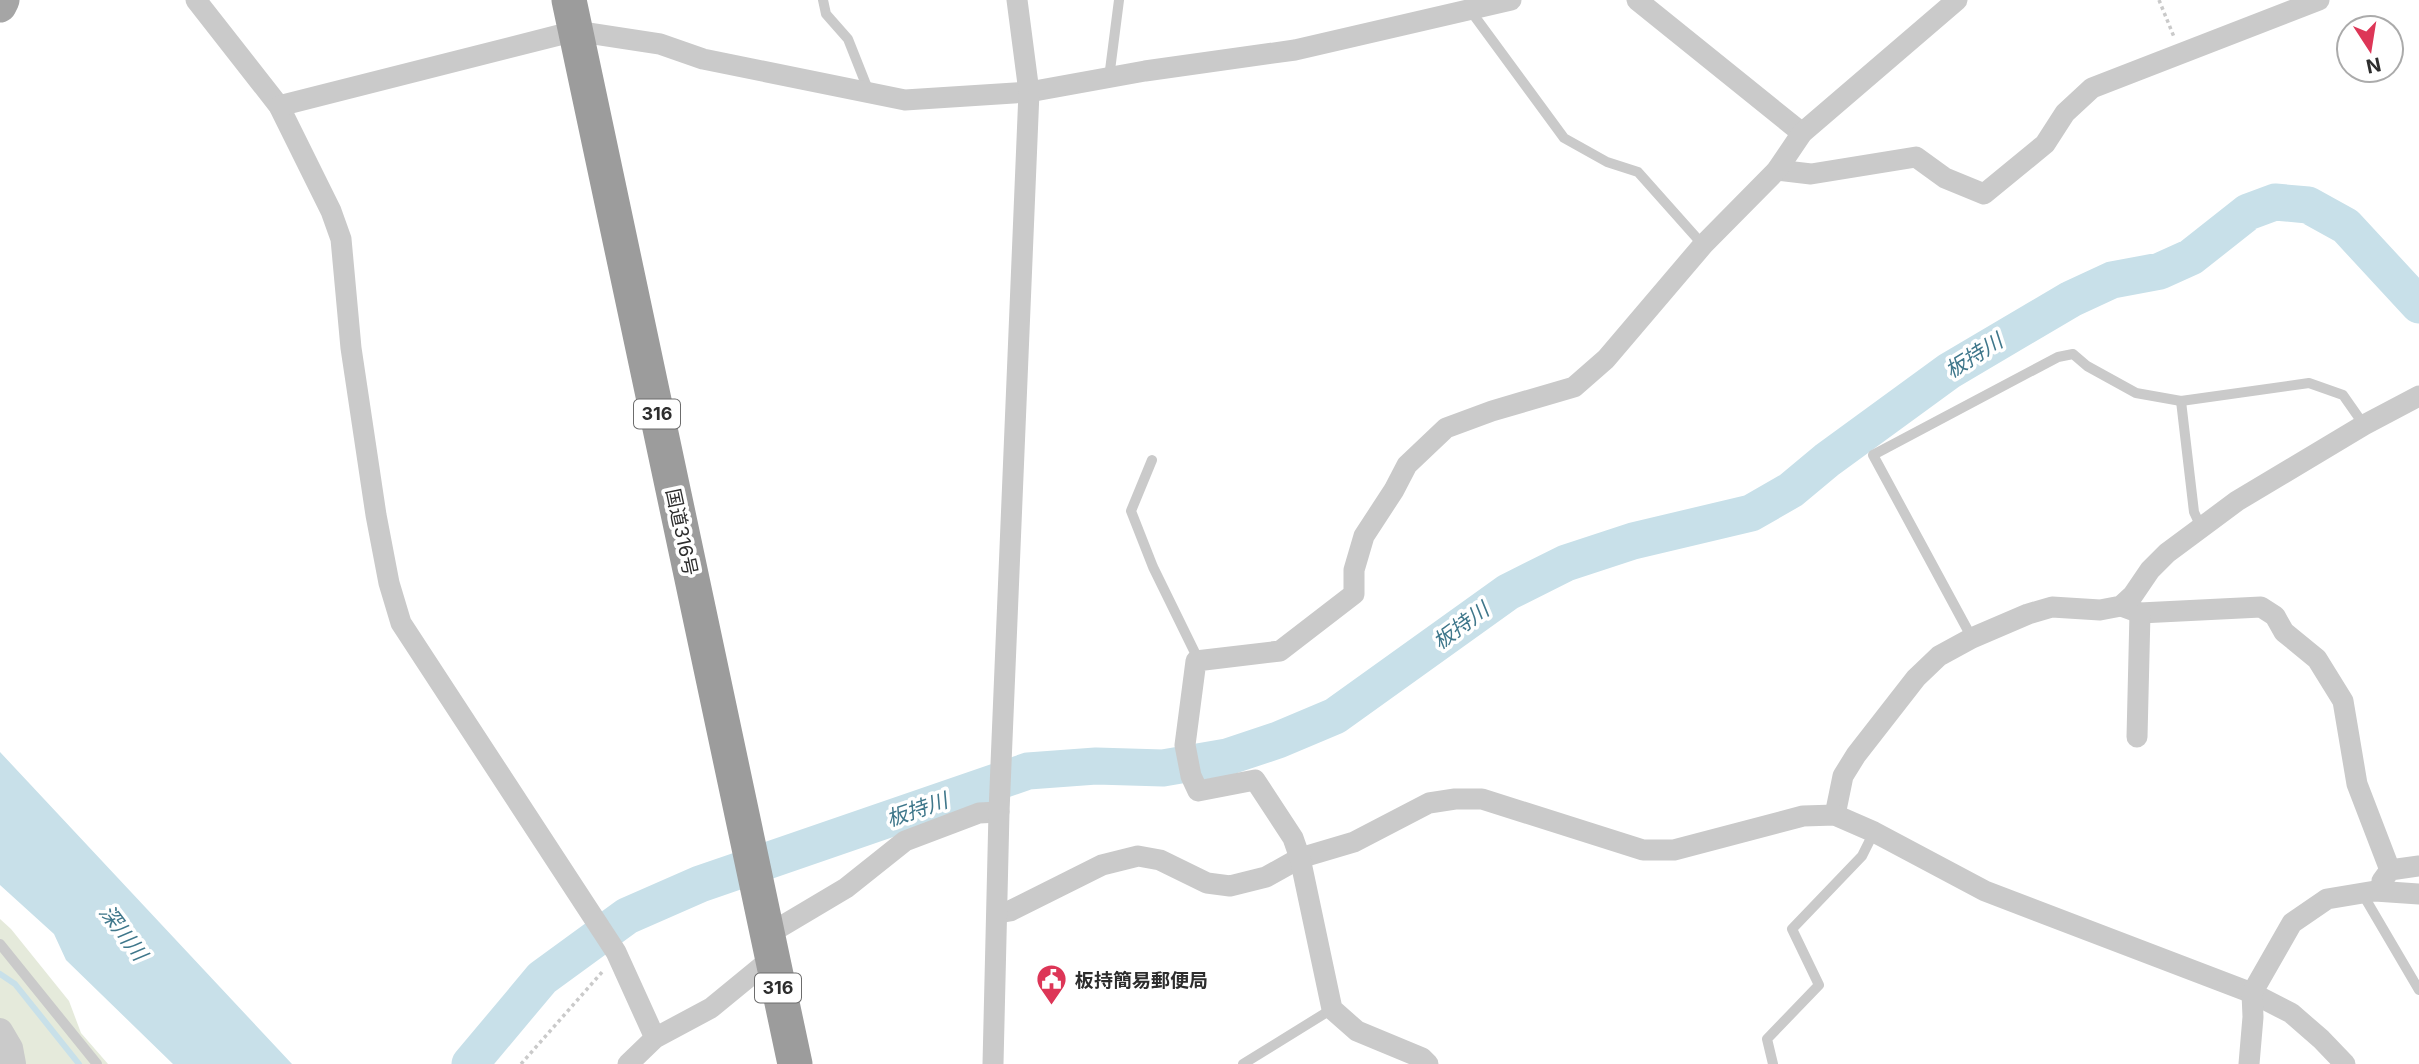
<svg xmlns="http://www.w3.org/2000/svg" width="2419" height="1064" font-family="Inter,'Noto Sans JP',sans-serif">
	<rect width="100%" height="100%" fill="#fff"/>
	<polygon fill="#e5eadb" points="0,919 11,929 69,1001 81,1033 108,1064 0,1064"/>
	<polygon fill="#c8e0e9" points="0,752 292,1064 173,1064 66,960 54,934 0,885"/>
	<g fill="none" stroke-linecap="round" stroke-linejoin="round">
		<polyline stroke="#c8e0e9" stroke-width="6" points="0,974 15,984 79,1064"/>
		<polyline stroke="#c8e0e9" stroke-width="37" points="470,1064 542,978 627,916 700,884 1028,771 1096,766 1163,768 1227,757 1278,740 1335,716 1508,592 1566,563 1633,541 1751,513 1791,490 1827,460 1949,371 2071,299 2112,280 2160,271 2191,257 2248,212 2275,202 2308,205 2346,226 2419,305"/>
		<g stroke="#cacaca" stroke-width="3.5" stroke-dasharray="3.5 3.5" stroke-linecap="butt">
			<polyline points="2159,0 2174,37"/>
			<polyline points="521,1064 603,971"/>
		</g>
		<g stroke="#cacaca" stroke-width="10">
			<polyline points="823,0 826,14 848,39 869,92"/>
			<polyline points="1470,10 1564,138 1607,162 1638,172 1703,245"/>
			<polyline points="1109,78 1119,0"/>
			<polyline points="2181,401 2194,512 2201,527"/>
			<polyline points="1152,460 1131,511 1153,567 1199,661"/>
			<polyline points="1972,638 1873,455 2058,357 2073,354 2087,366 2136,393 2181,401 2309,383 2343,395 2364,425"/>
			<polyline points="2362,893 2419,990"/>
			<polyline points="0,944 97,1064"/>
			<polyline points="1243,1064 1332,1009"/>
			<polyline points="1773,1064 1767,1039 1819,985 1792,929 1862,856 1874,832"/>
		</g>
		<g stroke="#cacaca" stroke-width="21">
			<polyline points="196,0 279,106 331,211 341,239 351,348 376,515 389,583 401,623 616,952 655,1038"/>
			<polyline points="1637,0 1802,133"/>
			<polyline points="279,106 575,31 660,44 703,59 905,100 1029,92 1145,71 1295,50 1511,0"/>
			<polyline points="1777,170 1811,174 1916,157 1945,178 1984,194 2045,144 2065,113 2092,88 2319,0"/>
			<polyline points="2121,606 2140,613 2261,607 2275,616 2284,632 2317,659 2343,701 2357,784 2390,870"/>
			<polyline points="2137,737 2140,613"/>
			<polyline points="1835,815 1843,776 1856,755 1916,678 1939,656 1972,638 2028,614 2052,607 2100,610 2121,606 2133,595 2150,570 2167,553 2237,501 2364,425 2419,396"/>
			<polyline points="2382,881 2390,870 2419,866"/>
			<polyline points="998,913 1010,911 1102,865 1138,856 1160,860 1207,883 1230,886 1266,877 1300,858 1354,842 1429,803 1455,799 1482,799 1643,850 1674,850 1803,816 1835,815 1874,832 1985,891 2252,993 2291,1013 2321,1039 2345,1064"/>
			<polyline points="767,935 846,888 905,841 979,813 999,812"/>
			<polyline points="628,1064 655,1038 711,1008 761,967 772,963"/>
			<polyline points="993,1064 999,812 1029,92 1017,0"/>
			<polyline points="1428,1064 1422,1058 1357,1031 1332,1009 1300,858 1293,838 1255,780 1198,791 1191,776 1185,745 1196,661 1280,651 1354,594 1354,570 1364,536 1394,490 1407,465 1446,428 1492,411 1574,387 1606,359 1703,245 1777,170 1802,133 1957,0"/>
			<polyline points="2249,1064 2253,1017 2252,993 2292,923 2327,899 2375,891 2419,894"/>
		</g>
		<polyline stroke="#cacaca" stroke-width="26" points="0,1031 10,1048 13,1064"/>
		<polyline stroke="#a5a5a5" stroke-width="33" points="0,6 3,0"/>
		<polyline stroke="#9c9c9c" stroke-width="35" points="569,0 795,1064"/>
	</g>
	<defs>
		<symbol id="civic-pin" viewBox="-11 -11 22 30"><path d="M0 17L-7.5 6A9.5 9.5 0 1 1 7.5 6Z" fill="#dd3657" stroke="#fff"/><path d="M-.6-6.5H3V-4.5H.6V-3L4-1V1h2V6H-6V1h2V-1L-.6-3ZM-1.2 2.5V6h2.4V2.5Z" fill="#fff"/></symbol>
	</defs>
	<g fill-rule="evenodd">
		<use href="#civic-pin" x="1034" y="962" width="35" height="47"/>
	</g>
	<g text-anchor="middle" stroke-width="7" stroke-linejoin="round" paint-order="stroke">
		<g fill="#fff" stroke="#6c6c6c" stroke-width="2">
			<rect x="634" y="399.5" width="46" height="29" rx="5"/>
			<rect x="755" y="973.5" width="46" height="29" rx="5"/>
		</g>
		<g font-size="18" font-weight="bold" fill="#2d2d2d">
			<text x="657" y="420">316</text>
			<text x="778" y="994">316</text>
		</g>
		<g font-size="19" fill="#2d2d2d" stroke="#fff">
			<text transform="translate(682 532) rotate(78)" y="7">国道316号</text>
		</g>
		<g font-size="19" font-weight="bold" fill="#2d2d2d" stroke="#fff" text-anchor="start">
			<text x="1075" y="987">板持簡易郵便局</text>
		</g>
		<g font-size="21" font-style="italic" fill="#3f778b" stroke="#fff">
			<text transform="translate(1974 356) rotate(-32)" y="7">板持川</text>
			<text transform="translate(1461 626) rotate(-36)" y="7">板持川</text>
			<text transform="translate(917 810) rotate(-19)" y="7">板持川</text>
			<text transform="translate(123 933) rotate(53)" y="7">深川川</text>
		</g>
	</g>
	<g transform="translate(2370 49) rotate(168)"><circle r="33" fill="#ffffff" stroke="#ababab" stroke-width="2"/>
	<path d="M0-5L12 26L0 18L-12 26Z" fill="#dd3657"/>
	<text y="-10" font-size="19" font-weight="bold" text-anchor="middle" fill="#2d2d2d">N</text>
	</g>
</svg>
